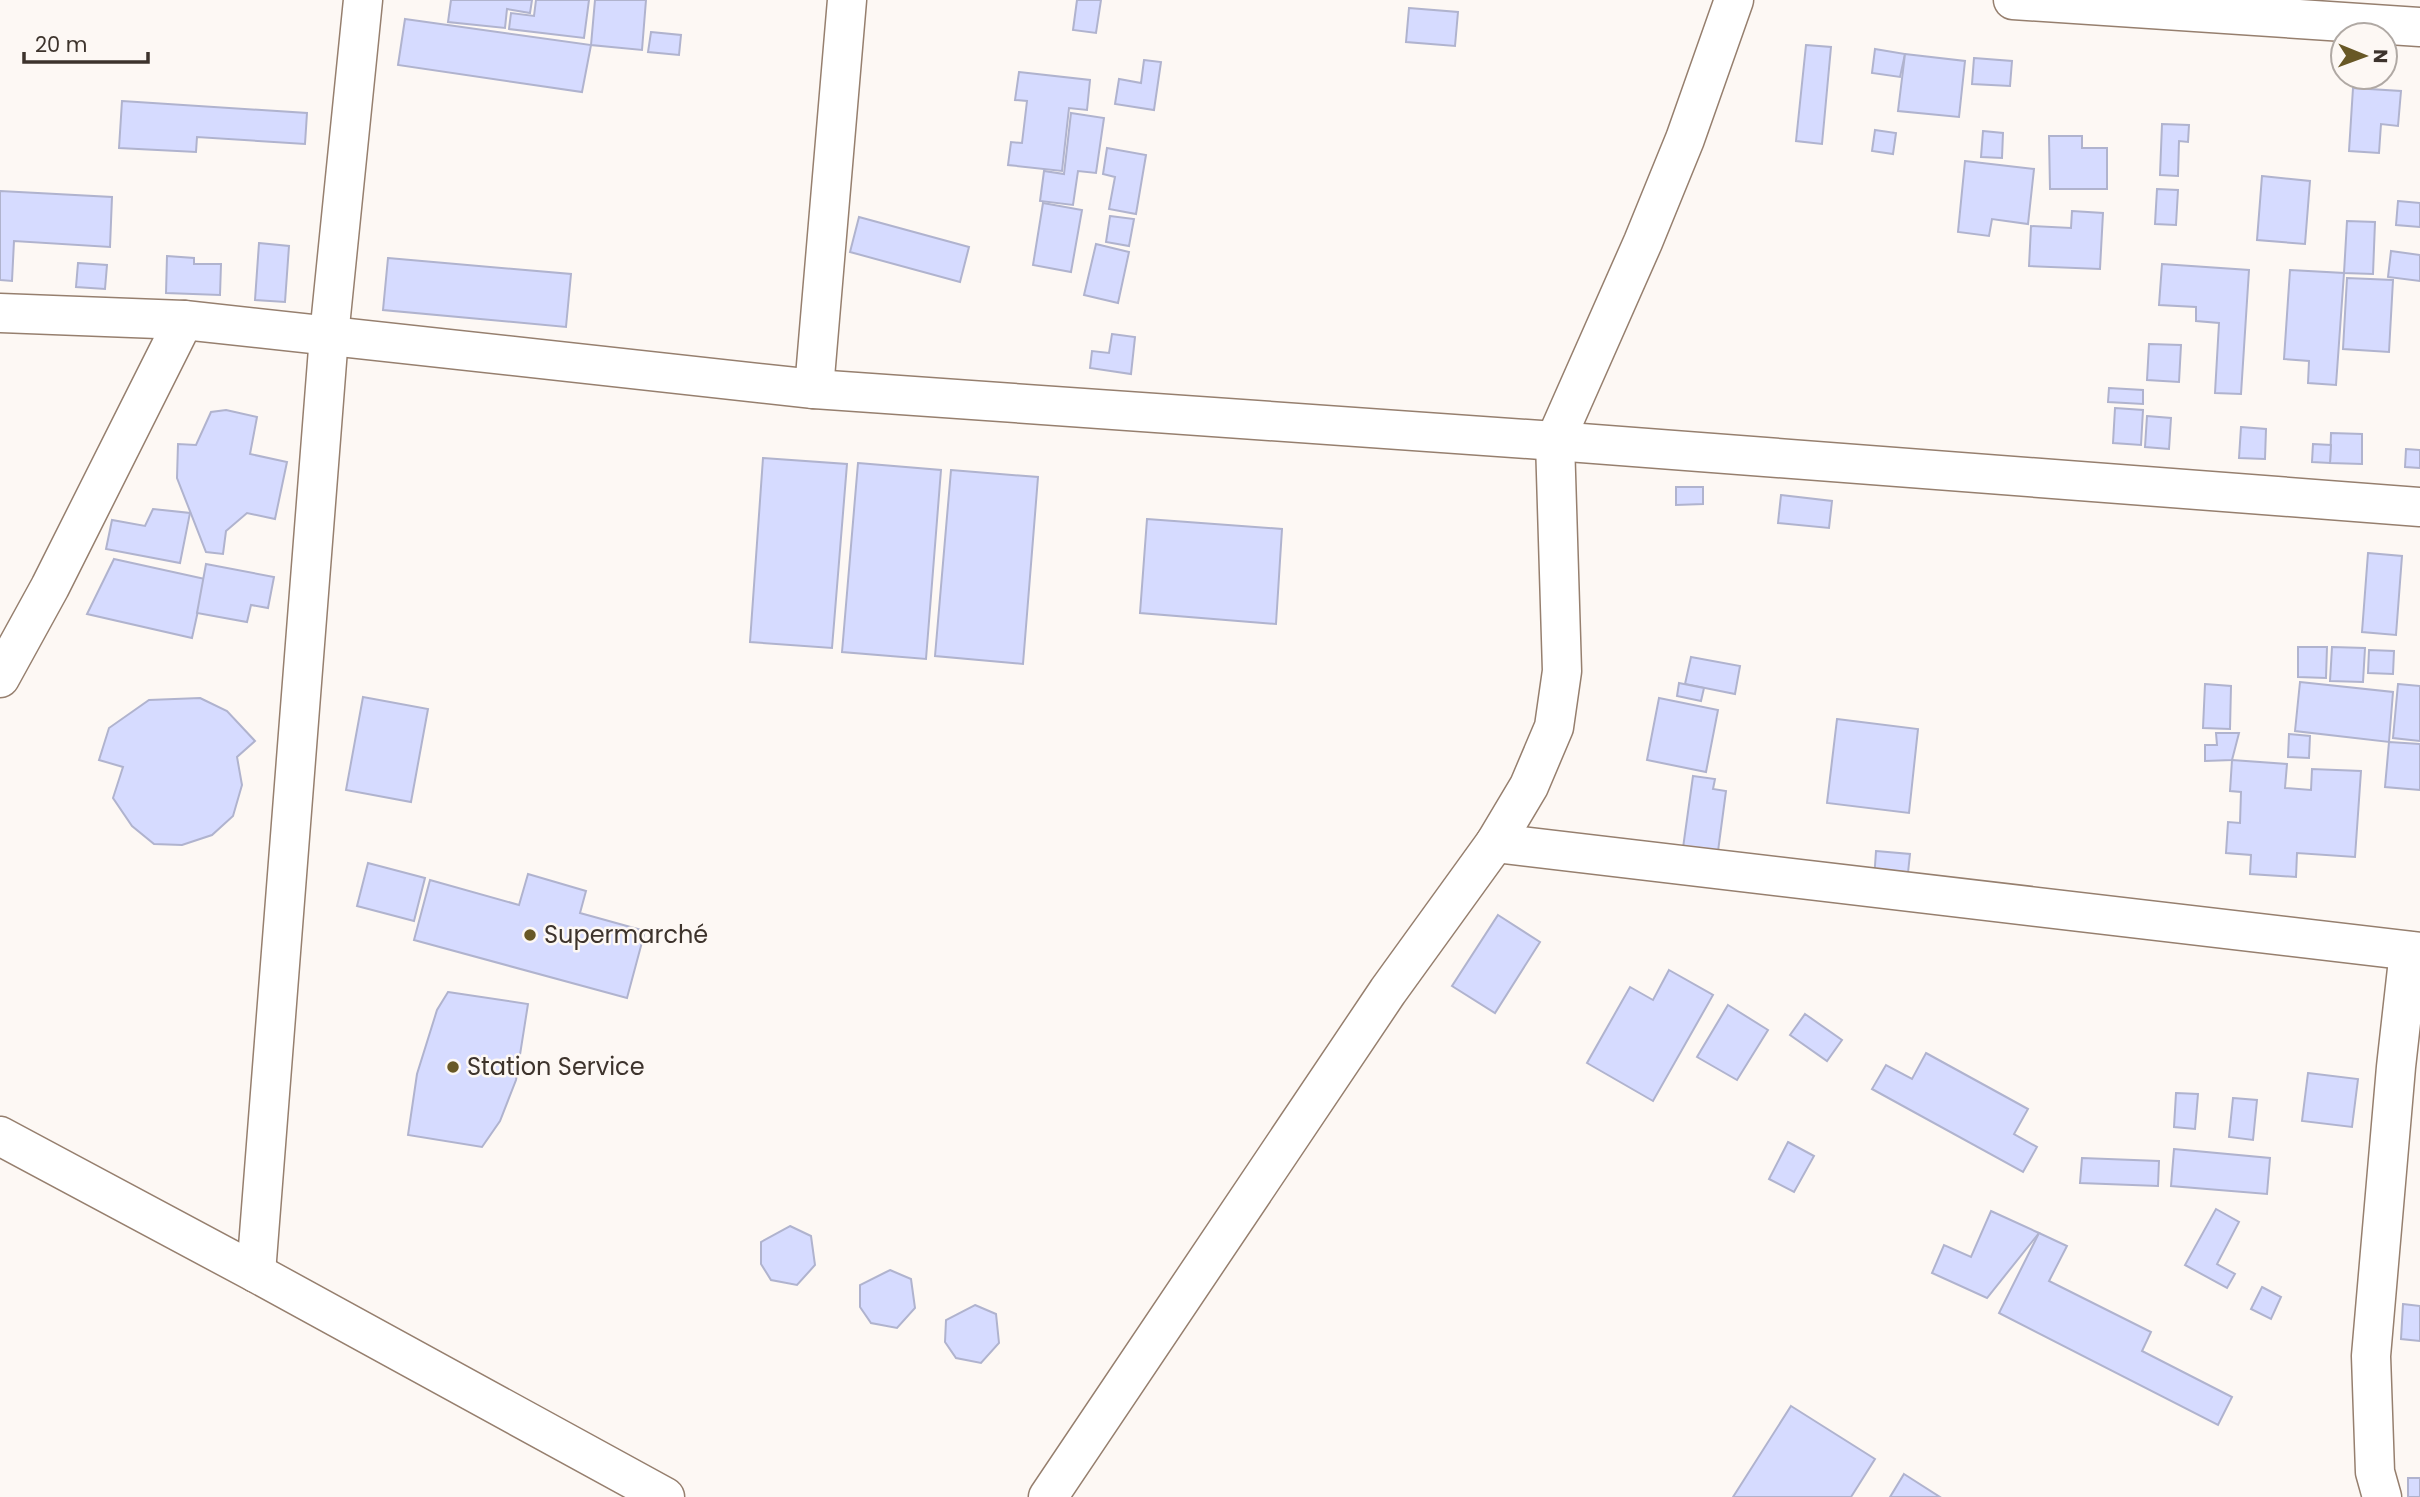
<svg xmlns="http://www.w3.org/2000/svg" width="2420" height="1497" font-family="Poppins,sans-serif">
	<rect width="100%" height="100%" fill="#fdf8f4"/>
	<g fill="#d6dbff" stroke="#b0b3ce" stroke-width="2">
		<polygon points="451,0 532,0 530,13 507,9 505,28 448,22"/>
		<polygon points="536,0 589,0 584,38 509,29 511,13 534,16"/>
		<polygon points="595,0 646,0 642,50 591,45"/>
		<polygon points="1077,0 1101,0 1096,33 1073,30"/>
		<polygon points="1409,8 1458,12 1455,46 1406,42"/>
		<polygon points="405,19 591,45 582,92 398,65"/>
		<polygon points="651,32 681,35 679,55 648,52"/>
		<polygon points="1806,45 1831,47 1822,144 1796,141"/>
		<polygon points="1875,49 1905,54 1900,77 1872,73"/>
		<polygon points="1905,54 1965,61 1959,117 1898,111"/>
		<polygon points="1974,58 2012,61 2010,86 1972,84"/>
		<polygon points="1144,60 1161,62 1154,110 1115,104 1119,79 1141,83"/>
		<polygon points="1019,72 1090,80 1087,110 1069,108 1062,171 1008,165 1011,142 1022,143 1027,101 1015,100"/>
		<polygon points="2353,88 2401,91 2398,126 2381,124 2379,153 2349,151"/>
		<polygon points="122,101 307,113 305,144 197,137 196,152 119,148"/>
		<polygon points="1071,113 1104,118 1096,173 1078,171 1073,205 1040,201 1044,171 1064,174"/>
		<polygon points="2162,124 2189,125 2188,142 2179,141 2178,176 2160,175"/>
		<polygon points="1875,130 1896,133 1893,154 1872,151"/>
		<polygon points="1983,131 2003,133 2002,158 1981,157"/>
		<polygon points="2049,136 2082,136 2082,148 2107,148 2107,189 2050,189"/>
		<polygon points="1107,148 1146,155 1136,214 1109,209 1115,177 1103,174"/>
		<polygon points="1965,161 2034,169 2028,224 1992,219 1989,236 1958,232"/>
		<polygon points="2262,176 2310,181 2305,244 2257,240"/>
		<polygon points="2157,189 2178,190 2176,225 2155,224"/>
		<polygon points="0,191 112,197 110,247 14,241 12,281 0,280"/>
		<polygon points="2398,201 2420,203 2420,227 2396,225"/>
		<polygon points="1043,203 1082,210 1071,272 1033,265"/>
		<polygon points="2072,211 2103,213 2100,269 2029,266 2031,226 2071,228"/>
		<polygon points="1110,216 1134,219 1129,246 1106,242"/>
		<polygon points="859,217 969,247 960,282 850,252"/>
		<polygon points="2347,221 2375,222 2373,274 2344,273"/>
		<polygon points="259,243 289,246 285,302 255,300"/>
		<polygon points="1096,244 1129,252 1118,303 1084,295"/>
		<polygon points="2391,251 2420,255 2420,281 2388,277"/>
		<polygon points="167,256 194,258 194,264 221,264 220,295 166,293"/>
		<polygon points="388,258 571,274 566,327 383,310"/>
		<polygon points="78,263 107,265 105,289 76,287"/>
		<polygon points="2162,264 2249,270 2241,394 2215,393 2219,323 2196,321 2196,307 2159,305"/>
		<polygon points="2290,270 2344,273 2336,385 2308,383 2309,361 2284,359"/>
		<polygon points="2347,278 2393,280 2389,352 2343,349"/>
		<polygon points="1112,334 1135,337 1131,374 1090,368 1092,351 1109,353"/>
		<polygon points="2149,344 2181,345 2179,382 2147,380"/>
		<polygon points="2109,388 2143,390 2143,404 2108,402"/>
		<polygon points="2115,408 2143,410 2141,445 2113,443"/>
		<polygon points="226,410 257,417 250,454 287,462 275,519 247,513 226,531 223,554 206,552 177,478 178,444 196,445 211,412"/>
		<polygon points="2147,416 2171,418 2169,449 2145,447"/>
		<polygon points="2241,427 2266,429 2265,459 2239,458"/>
		<polygon points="2331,433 2362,434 2362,464 2330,463"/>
		<polygon points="2313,444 2331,445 2330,463 2312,462"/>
		<polygon points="2406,449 2420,450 2420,468 2405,467"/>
		<polygon points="763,458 847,464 832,648 750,642"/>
		<polygon points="858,463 941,470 926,659 842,652"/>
		<polygon points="951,470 1038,477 1023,664 935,656"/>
		<polygon points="1676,487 1703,487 1703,504 1676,505"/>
		<polygon points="1781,495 1832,501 1829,528 1778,523"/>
		<polygon points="153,509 190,513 180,563 106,549 112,520 145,526"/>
		<polygon points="1147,519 1282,529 1276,624 1140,613"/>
		<polygon points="2368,553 2402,556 2396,635 2362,632"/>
		<polygon points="114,559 205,579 192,638 87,614"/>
		<polygon points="206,564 274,577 268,608 251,605 247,622 197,613"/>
		<polygon points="2298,647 2327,647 2326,678 2298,677"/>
		<polygon points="2332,647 2365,648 2363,682 2330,681"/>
		<polygon points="2369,650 2394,651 2393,674 2368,673"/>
		<polygon points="1691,657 1740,666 1735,694 1685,684"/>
		<polygon points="2300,682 2393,692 2389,742 2295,731"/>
		<polygon points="1679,683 1704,688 1701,701 1677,696"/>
		<polygon points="2205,684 2231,686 2230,729 2203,728"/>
		<polygon points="2398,684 2420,686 2420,741 2393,738"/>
		<polygon points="363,697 428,709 411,802 346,790"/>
		<polygon points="200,698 227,711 255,741 237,757 242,785 233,816 212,835 182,845 154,844 132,826 113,798 123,767 99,760 109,728 149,700"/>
		<polygon points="1659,698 1718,710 1706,772 1647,760"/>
		<polygon points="1837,719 1918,729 1909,813 1827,803"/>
		<polygon points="2216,733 2239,733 2232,760 2205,761 2205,745 2217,745"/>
		<polygon points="2289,734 2310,736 2309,758 2288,757"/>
		<polygon points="2389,742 2420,744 2420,790 2385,787"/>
		<polygon points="2232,760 2287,764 2285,788 2311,790 2312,769 2361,771 2355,857 2297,853 2296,877 2250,874 2251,855 2226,853 2228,822 2240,823 2241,792 2230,791"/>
		<polygon points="1693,776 1715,779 1713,789 1726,791 1717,859 1682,855"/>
		<polygon points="1876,851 1910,854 1907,882 1874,880"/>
		<polygon points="368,863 425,878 414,921 357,906"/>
		<polygon points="528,874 586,891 580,913 645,931 627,998 414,940 430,880 519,905"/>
		<polygon points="1498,915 1540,942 1495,1013 1452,986"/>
		<polygon points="1669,970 1713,995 1653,1101 1587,1063 1630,987 1653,1000"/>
		<polygon points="448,992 528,1004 516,1080 500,1121 482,1147 408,1135 417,1074 437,1010"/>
		<polygon points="1728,1005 1768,1030 1737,1080 1697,1057"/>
		<polygon points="1805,1014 1842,1040 1827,1061 1790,1035"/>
		<polygon points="1926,1053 2028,1109 2014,1134 2037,1147 2023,1172 1872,1089 1886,1065 1912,1079"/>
		<polygon points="2308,1073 2358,1079 2352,1127 2302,1121"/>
		<polygon points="2176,1093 2198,1094 2195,1129 2174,1127"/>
		<polygon points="2233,1098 2257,1100 2253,1140 2229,1137"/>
		<polygon points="1788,1142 1814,1156 1794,1192 1769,1179"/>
		<polygon points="2174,1149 2270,1158 2267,1194 2171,1186"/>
		<polygon points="2082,1158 2159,1161 2158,1186 2080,1183"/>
		<polygon points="2216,1209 2239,1222 2217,1264 2235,1274 2227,1288 2185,1265"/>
		<polygon points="1991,1211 2039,1233 1987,1298 1932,1273 1944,1245 1971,1257"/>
		<polygon points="790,1226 811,1236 815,1265 797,1285 771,1280 761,1264 761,1242"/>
		<polygon points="2039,1233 2067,1246 2049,1281 2151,1332 2142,1351 2232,1397 2218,1425 1999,1313"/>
		<polygon points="890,1270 911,1279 915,1308 897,1328 871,1323 860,1307 860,1285"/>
		<polygon points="2262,1287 2281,1297 2271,1319 2251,1309"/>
		<polygon points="2403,1304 2420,1306 2420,1341 2401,1339"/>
		<polygon points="975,1305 996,1314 999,1343 981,1363 956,1358 945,1342 946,1320"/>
		<polygon points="1791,1406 1875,1459 1851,1497 1733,1497"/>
		<polygon points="1904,1474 1940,1497 1890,1497"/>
		<rect x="2408" y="1478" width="12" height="19"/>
	</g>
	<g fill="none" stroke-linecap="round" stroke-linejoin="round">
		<defs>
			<g id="minor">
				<polyline points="2013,0 2420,27"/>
				<polyline points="0,313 184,320 814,389 1555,441 2420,507"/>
				<polyline points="814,389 847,0"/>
				<polyline points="0,678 50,587 184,320"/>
				<polyline points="1495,843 2420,952"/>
				<polyline points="256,1273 329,336 363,0"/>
				<polyline points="1048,1497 1388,991 1495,843 1529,786 1554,727 1562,671 1555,441 1643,242 1685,139 1734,0"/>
				<polyline points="2382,1497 2375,1472 2371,1356 2396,1067 2409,951"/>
			</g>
			<polyline id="trunk" points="0,1136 256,1273 665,1497"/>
		</defs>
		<use href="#minor" stroke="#967f6e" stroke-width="41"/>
		<use href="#trunk" stroke="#967f6e" stroke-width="41"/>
		<use href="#minor" stroke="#fff" stroke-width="38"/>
		<use href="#trunk" stroke="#fff" stroke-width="38"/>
	</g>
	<g fill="#685826" stroke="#fdf8f4" stroke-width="2.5">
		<circle cx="530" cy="935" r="7"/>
		<circle cx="453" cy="1067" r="7"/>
	</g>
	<g text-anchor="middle" stroke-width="5" stroke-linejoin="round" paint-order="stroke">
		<g font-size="24" fill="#3d332c" stroke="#fdf8f4" text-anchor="start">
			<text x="544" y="943">Supermarché</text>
			<text x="467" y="1075">Station Service</text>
		</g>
	</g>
	<g transform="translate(2364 56) rotate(91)"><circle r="33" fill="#fdf8f4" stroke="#b0a9a4" stroke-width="2"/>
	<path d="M0-5L12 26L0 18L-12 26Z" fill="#685826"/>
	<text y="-10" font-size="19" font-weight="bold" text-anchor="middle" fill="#3d332c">N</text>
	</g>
	<path d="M24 52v10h124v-10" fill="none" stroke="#3d332c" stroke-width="3.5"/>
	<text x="35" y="52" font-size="21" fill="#3d332c" stroke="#fdf8f4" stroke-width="5" paint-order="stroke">20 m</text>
</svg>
